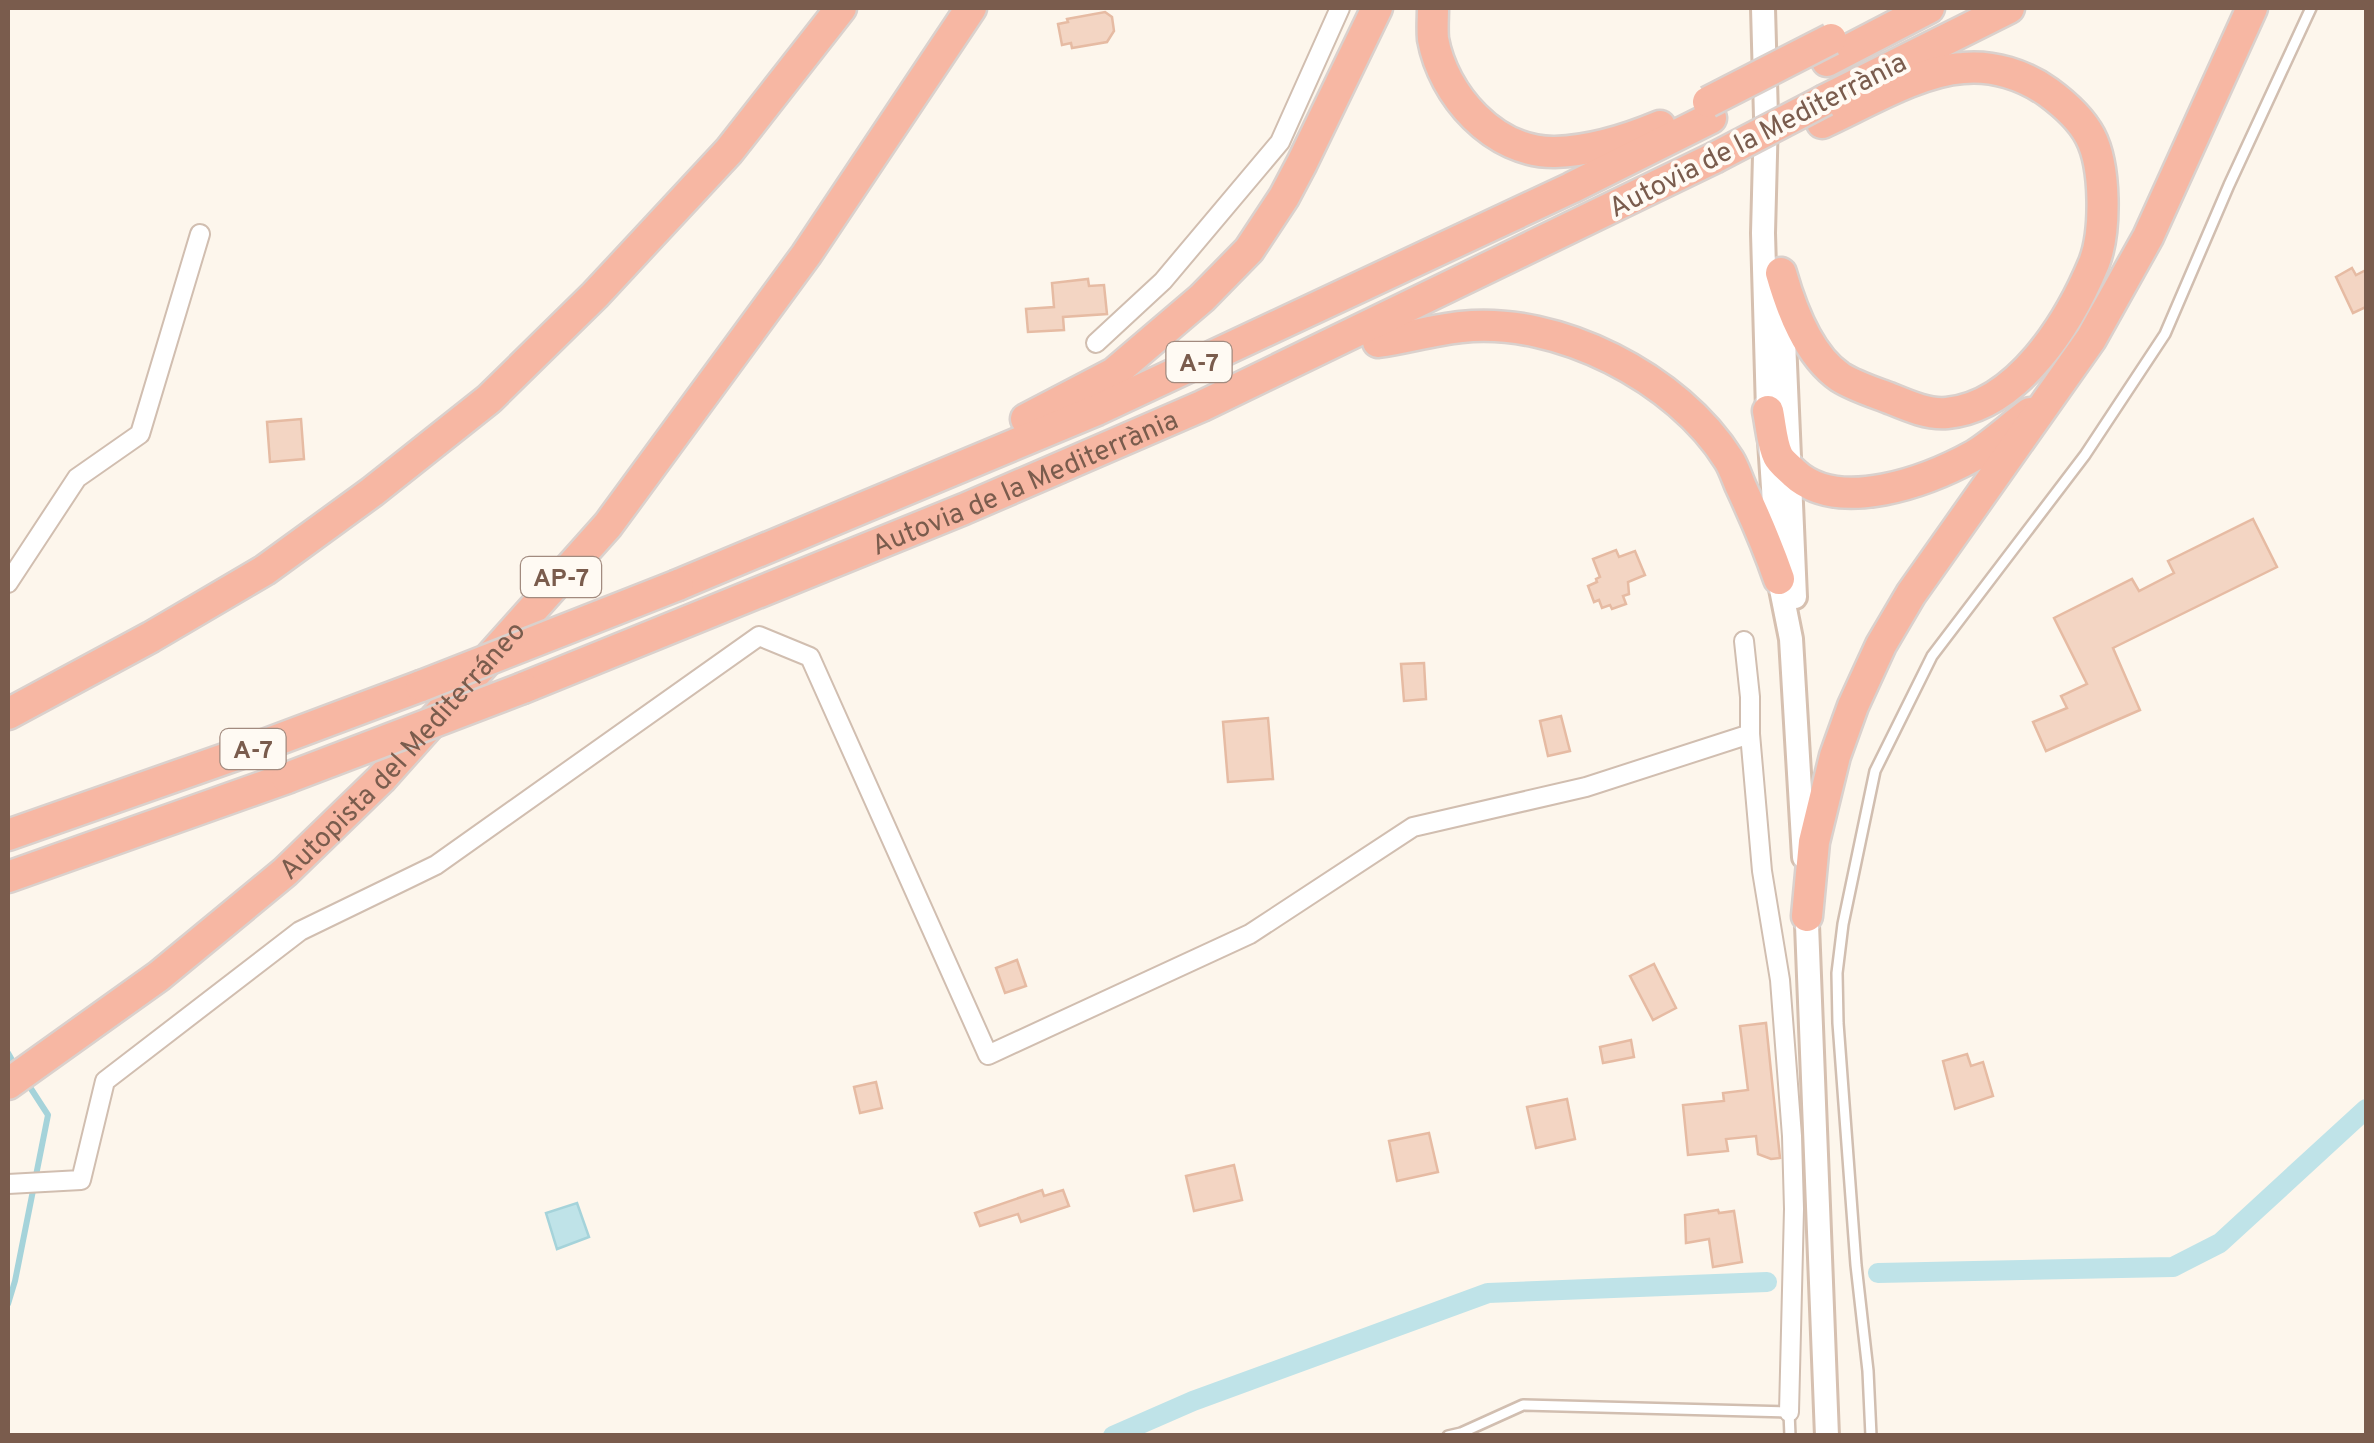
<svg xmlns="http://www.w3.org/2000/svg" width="2374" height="1443" font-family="Overpass,sans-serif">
	<rect width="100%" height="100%" fill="#fdf6ec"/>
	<polygon fill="#bfe3e8" stroke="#a5d3da" stroke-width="2.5" points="577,1203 589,1237 557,1249 546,1213"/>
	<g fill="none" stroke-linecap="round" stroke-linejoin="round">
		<g stroke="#a5d3da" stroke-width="6">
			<polyline points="8,1053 16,1067"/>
			<polyline points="8,1304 15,1281 48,1115 26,1081"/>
		</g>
		<g stroke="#bfe3e8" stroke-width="20">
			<polyline points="1878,1273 2173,1267 2220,1243 2366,1109"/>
			<polyline points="1113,1436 1193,1401 1488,1293 1767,1282"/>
		</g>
	</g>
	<g fill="#f3d5c3" stroke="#e6bba3" stroke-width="2.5">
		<polygon points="1105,12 1112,17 1114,31 1107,42 1072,48 1071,43 1062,45 1058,24 1068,22 1067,19"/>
		<polygon points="2352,268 2356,275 2366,270 2366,307 2353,313 2336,277"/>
		<polygon points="1088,279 1089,286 1104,285 1107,314 1063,317 1064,330 1028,332 1026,309 1054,307 1052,283"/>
		<polygon points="301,419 304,459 270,462 267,422"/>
		<polygon points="2253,519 2277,567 2113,648 2140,710 2046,751 2033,722 2067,708 2061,696 2087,684 2054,618 2132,579 2139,591 2174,573 2168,561"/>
		<polygon points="1616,550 1619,557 1635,551 1645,575 1628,582 1629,594 1623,596 1626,604 1612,609 1610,605 1602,608 1599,600 1594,602 1588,586 1597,582 1596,579 1600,577 1593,559"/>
		<polygon points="1424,663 1426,699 1404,701 1401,664"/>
		<polygon points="1561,716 1570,751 1548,756 1540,721"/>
		<polygon points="1268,718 1273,779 1228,782 1223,722"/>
		<polygon points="1017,960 1026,986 1005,993 996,968"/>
		<polygon points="1654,964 1676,1008 1653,1020 1630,976"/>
		<polygon points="1766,1023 1780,1158 1771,1159 1758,1154 1756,1136 1726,1139 1728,1151 1688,1155 1683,1105 1724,1101 1723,1093 1748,1090 1740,1026"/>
		<polygon points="1631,1040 1634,1057 1603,1063 1600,1047"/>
		<polygon points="1967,1054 1971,1066 1983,1062 1993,1096 1955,1109 1943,1061"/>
		<polygon points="876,1082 882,1108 860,1113 854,1087"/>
		<polygon points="1567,1099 1575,1139 1536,1148 1527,1107"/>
		<polygon points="1429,1133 1438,1172 1397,1181 1389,1141"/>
		<polygon points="1234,1165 1242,1200 1194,1211 1186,1176"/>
		<polygon points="1042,1190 1044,1196 1063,1190 1069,1206 1021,1222 1018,1214 980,1226 975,1213"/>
		<polygon points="1718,1210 1719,1213 1734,1211 1742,1262 1713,1267 1709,1239 1686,1243 1685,1215"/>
	</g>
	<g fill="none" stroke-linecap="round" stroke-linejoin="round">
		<defs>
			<g id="lane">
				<polyline points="1448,1436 1461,1433 1523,1405 1789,1412 1790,1436"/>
				<polyline points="1871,1436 1868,1371 1856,1265 1838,1023 1837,973 1843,924 1875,771 1932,656 2085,455 2165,334 2229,185 2311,8"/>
			</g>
			<g id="street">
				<polyline points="1096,343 1163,281 1280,142 1340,8"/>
				<polyline points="8,583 77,478 140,434 200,234"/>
				<polyline points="1750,734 1762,871 1780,980 1792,1136 1794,1209 1789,1412"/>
				<polyline points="8,1184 81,1180 105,1081 300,931 436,865 759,636 810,657 988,1055 1250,934 1413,827 1586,787 1750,734 1750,697 1744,641"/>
			</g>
			<g id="secondary">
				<polyline points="1763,8 1766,117 1763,233 1768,411 1779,579 1791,639 1804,857"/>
				<polyline points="1782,294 1795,597"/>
				<polyline points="1806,899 1827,1436"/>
			</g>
			<g id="highway">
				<path d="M 1433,8 C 1433,17 1432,29 1433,39 C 1443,95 1494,153 1555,152 C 1590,151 1629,139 1660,126"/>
				<polyline points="1827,61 1929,8"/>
				<polyline points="1825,100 2009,8"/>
				<path d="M 1781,273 C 1791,308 1808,355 1840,377 C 1854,386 1873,392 1889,398 C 1906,405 1928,415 1947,413 C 2018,406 2069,323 2094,263 C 2106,232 2106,166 2090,136 C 2081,119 2063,103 2048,92 C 2024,75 1993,65 1963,68 C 1918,71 1864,104 1822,123"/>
				<path d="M 1378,342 C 1406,338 1433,330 1461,327 C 1557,316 1678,378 1729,460 C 1734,468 1737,478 1741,487 C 1755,517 1768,547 1779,579"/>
				<path d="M 1768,411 C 1771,425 1772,444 1778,456 C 1781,462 1789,468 1794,473 C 1839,515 1928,481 1975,455 C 1994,443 2012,426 2030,413"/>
				<polyline points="1026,419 1114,373 1202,298 1249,250 1284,197 1302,163 1377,8"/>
				<polyline points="678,585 1097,410 1571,188 1711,118"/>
				<path id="s1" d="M 523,688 L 964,509 L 1202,406 L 1714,158"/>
				<polyline points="8,714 151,637 265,570 372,492 489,399 595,295 729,151 841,8"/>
				<polyline points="8,835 253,749 421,686"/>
				<polyline points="8,877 287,778"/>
				<polyline points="1807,916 1814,842 1835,756 1853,706 1881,645 1911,594 2091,339 2148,237 2252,8"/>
				<path id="s2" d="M 8,1084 L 159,976 L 285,872 L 381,779 L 608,525 L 806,255 L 971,8"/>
			</g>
		</defs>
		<use href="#lane" stroke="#d1beb0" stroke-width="14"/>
		<use href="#street" stroke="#d1beb0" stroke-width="22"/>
		<use href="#secondary" stroke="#d6c0b0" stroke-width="28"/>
		<use href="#highway" stroke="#dad1cd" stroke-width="35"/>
		<use href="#lane" stroke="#fff" stroke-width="9"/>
		<use href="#street" stroke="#fff" stroke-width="18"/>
		<use href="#secondary" stroke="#fff" stroke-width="22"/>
		<use href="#highway" stroke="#f7b7a3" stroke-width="30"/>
		<defs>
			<g id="highway-bridge">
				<polyline points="1708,102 1831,39"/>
				<polyline points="1714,158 1825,100"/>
				<polyline points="421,686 678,585"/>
				<polyline points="287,778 523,688"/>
			</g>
		</defs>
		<use href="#highway-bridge" stroke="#dad1cd" stroke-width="35" stroke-linecap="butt"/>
		<use href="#highway-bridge" stroke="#f7b7a3" stroke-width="30"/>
	</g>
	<g text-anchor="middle" stroke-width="8" stroke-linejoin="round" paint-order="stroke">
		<g fill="#fffaf3" stroke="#a28b7f" stroke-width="2.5">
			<rect x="1166.5" y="342" width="65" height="40" rx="8"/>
			<rect x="521" y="557" width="80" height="40" rx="8"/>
			<rect x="220.5" y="729" width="65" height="40" rx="8"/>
		</g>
		<g font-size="25" font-weight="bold" fill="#7a5c4d">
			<text x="1199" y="371">A-7</text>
			<text x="561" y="586">AP-7</text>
			<text x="253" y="758">A-7</text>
		</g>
		<g font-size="28" fill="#7a5c4d" stroke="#fffaf3">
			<text transform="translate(1757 134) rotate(-27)" y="10">Autovia de la Mediterrània</text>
			<text dy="10" stroke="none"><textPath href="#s1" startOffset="542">Autovia de la Mediterrània</textPath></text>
			<text dy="10" stroke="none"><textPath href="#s2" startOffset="518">Autopista del Mediterráneo</textPath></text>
		</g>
	</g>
	<rect width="2374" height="1443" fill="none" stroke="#7a5c4d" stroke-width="20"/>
</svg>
